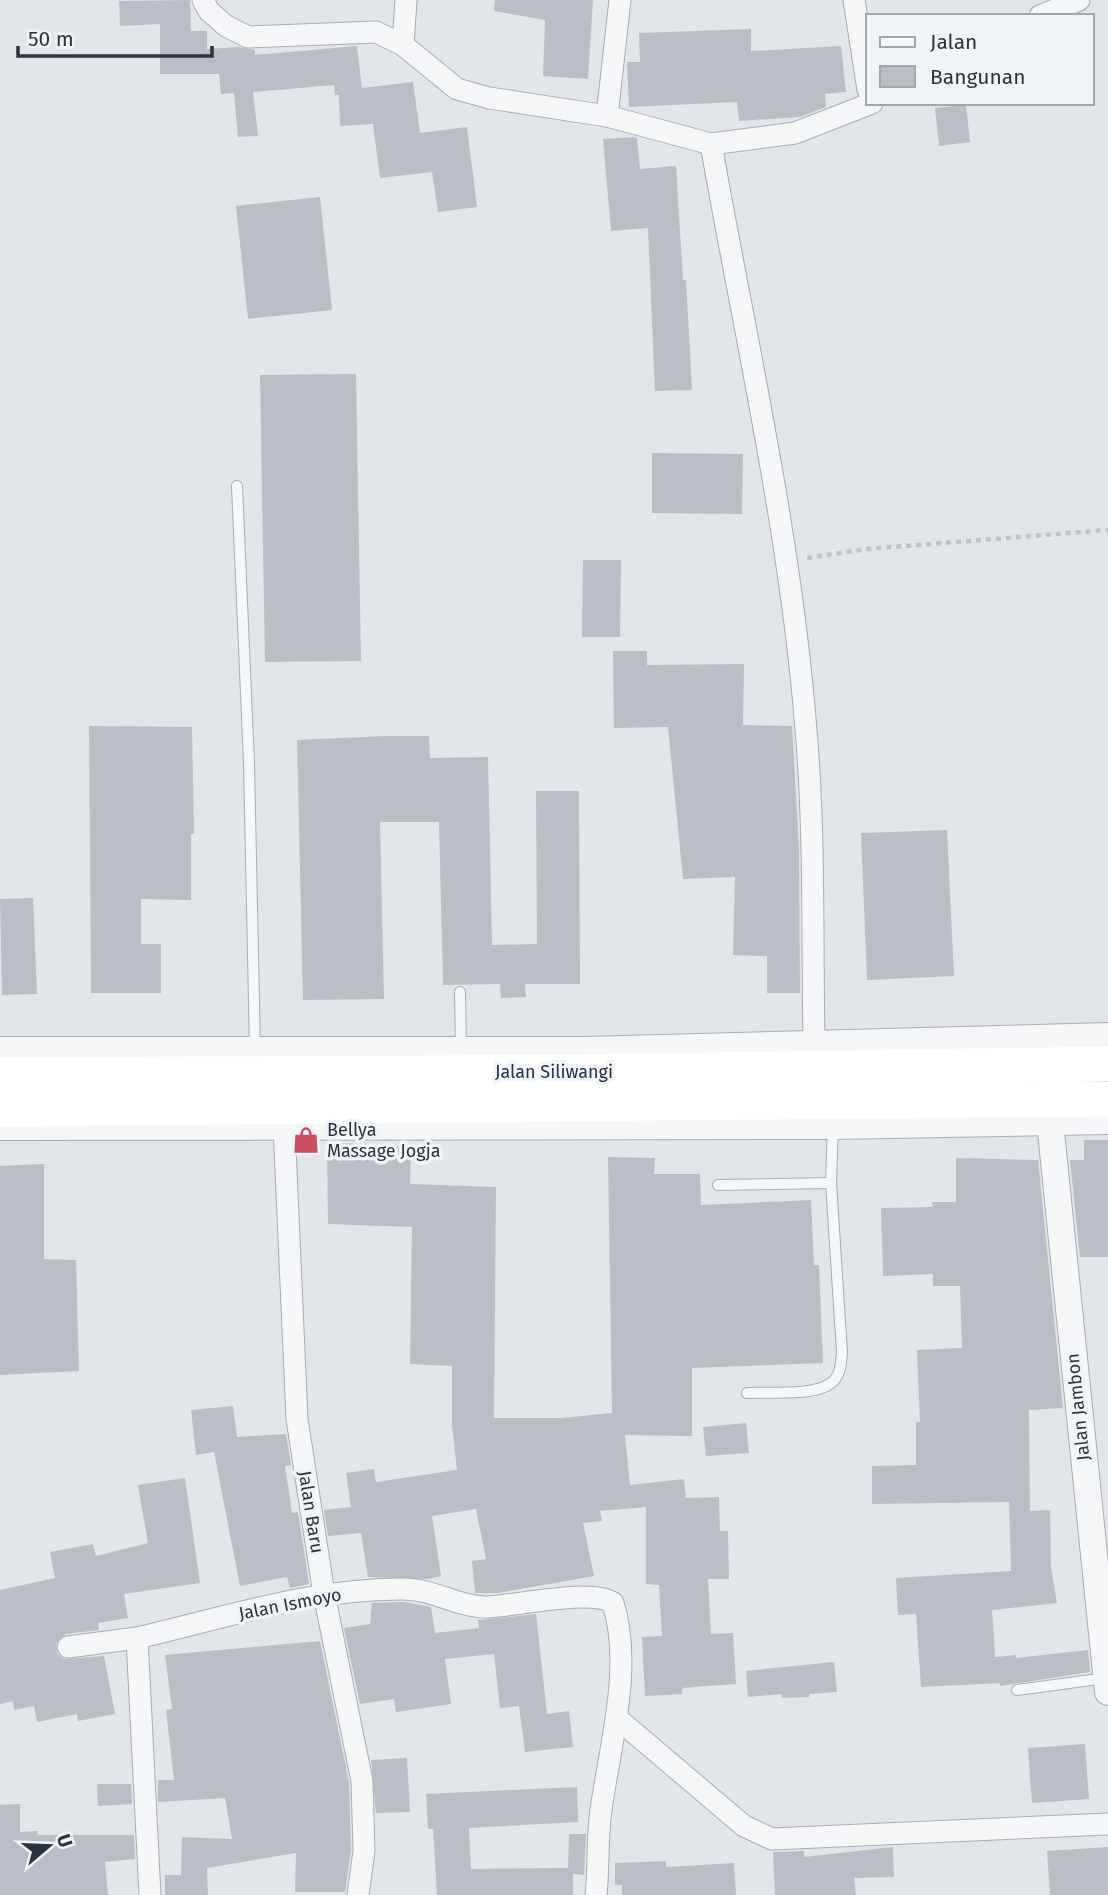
<svg xmlns="http://www.w3.org/2000/svg" width="1108" height="1895" font-family="'Fira Sans',sans-serif">
	<rect width="100%" height="100%" fill="#e2e5ea"/>
	<g fill="#b9bec6">
		<polygon points="190,0 191,31 207,31 207,49 238,47 255,50 255,55 357,46 362,88 413,82 420,133 467,127 477,207 438,212 432,172 380,178 373,124 340,126 339,95 335,95 334,85 253,92 258,136 238,137 234,93 221,94 219,74 160,74 160,24 120,26 119,1"/>
		<polygon points="495,0 593,0 588,79 543,76 545,20 494,11"/>
		<polygon points="751,29 751,51 841,46 846,92 825,94 826,107 800,117 739,121 737,102 629,107 627,62 640,62 639,33"/>
		<polygon points="966,105 970,142 939,146 935,108"/>
		<polygon points="633,137 637,138 640,169 676,166 683,280 686,280 692,390 655,391 648,228 611,231 603,139"/>
		<polygon points="320,197 332,310 248,319 236,206"/>
		<polygon points="356,374 361,661 265,662 260,375"/>
		<polygon points="652,453 743,454 742,514 652,513"/>
		<polygon points="583,560 621,560 620,637 582,637"/>
		<polygon points="613,651 647,651 647,665 744,664 743,725 792,726 799,847 800,993 767,993 767,956 733,955 735,877 683,879 668,727 614,728"/>
		<polygon points="89,726 192,727 194,834 191,834 191,900 141,899 141,944 161,944 161,993 91,993"/>
		<polygon points="386,736 429,736 430,758 488,757 492,945 537,944 536,791 579,791 580,984 525,984 526,997 501,998 500,984 443,985 439,822 380,822 384,999 303,1000 297,740"/>
		<polygon points="947,830 954,976 867,980 861,833"/>
		<polygon points="33,898 37,994 2,995 0,899"/>
		<polygon points="1084,1140 1108,1140 1108,1257 1080,1257 1070,1160 1084,1160"/>
		<polygon points="327,1142 411,1147 410,1184 496,1187 494,1418 562,1418 612,1413 608,1157 655,1158 654,1174 700,1174 701,1205 811,1200 814,1265 819,1265 823,1363 692,1368 692,1436 625,1435 630,1485 684,1479 686,1498 719,1497 720,1531 728,1531 729,1579 708,1579 711,1634 733,1633 736,1684 682,1688 682,1694 645,1696 642,1637 662,1636 659,1585 646,1584 646,1507 600,1511 602,1521 583,1523 594,1576 498,1593 475,1593 472,1561 486,1559 476,1509 432,1516 441,1576 428,1579 368,1577 361,1533 328,1536 324,1510 351,1507 346,1473 374,1469 376,1482 457,1470 452,1425 452,1366 410,1364 412,1227 328,1224"/>
		<polygon points="956,1158 1038,1160 1063,1408 1029,1410 1030,1511 1050,1510 1051,1568 1057,1603 992,1610 995,1657 1016,1655 1016,1658 1088,1650 1090,1672 1000,1686 1000,1683 921,1687 916,1614 898,1615 896,1578 1011,1571 1009,1502 872,1504 872,1466 916,1465 916,1422 920,1422 917,1350 962,1348 960,1286 933,1286 933,1274 883,1276 881,1208 933,1207 932,1202 956,1202"/>
		<polygon points="44,1164 44,1259 76,1260 79,1371 0,1375 0,1166"/>
		<polygon points="233,1406 237,1437 286,1434 291,1465 285,1466 292,1513 298,1512 309,1584 290,1588 287,1577 240,1586 214,1452 196,1455 191,1410"/>
		<polygon points="746,1423 749,1453 706,1456 703,1427"/>
		<polygon points="185,1478 200,1583 124,1594 128,1618 98,1623 99,1630 66,1634 56,1643 57,1654 64,1659 104,1656 115,1714 78,1721 77,1714 37,1722 34,1706 14,1710 13,1701 0,1704 0,1590 55,1578 50,1552 93,1544 96,1556 148,1543 138,1485"/>
		<polygon points="404,1602 431,1607 435,1633 479,1628 478,1620 536,1614 547,1714 569,1711 573,1747 525,1752 519,1706 500,1708 494,1654 445,1659 451,1704 396,1712 394,1699 360,1704 344,1628 370,1624 372,1603"/>
		<polygon points="320,1641 349,1782 351,1850 345,1892 295,1892 296,1853 207,1868 208,1895 165,1895 165,1875 181,1875 182,1837 232,1839 225,1798 158,1802 158,1780 174,1780 166,1710 172,1709 165,1655"/>
		<polygon points="834,1662 837,1692 809,1694 809,1697 782,1698 782,1694 748,1697 746,1671"/>
		<polygon points="1085,1744 1089,1799 1032,1803 1028,1748"/>
		<polygon points="407,1758 410,1812 376,1813 371,1760"/>
		<polygon points="97,1784 131,1784 132,1804 98,1806"/>
		<polygon points="577,1787 578,1822 469,1828 471,1869 568,1868 569,1834 586,1834 584,1875 573,1874 573,1895 437,1895 433,1829 428,1829 426,1794"/>
		<polygon points="20,1804 20,1832 37,1831 38,1835 134,1835 135,1859 105,1862 108,1895 0,1895 0,1805"/>
		<polygon points="893,1847 894,1877 854,1878 856,1895 775,1895 773,1852 804,1851 804,1857"/>
		<polygon points="1108,1847 1108,1895 1050,1895 1047,1851"/>
		<polygon points="666,1861 666,1867 734,1863 736,1895 622,1895 622,1885 615,1885 615,1863"/>
	</g>
	<g fill="none" stroke-linecap="round" stroke-linejoin="round">
		<defs>
			<g id="service">
				<polyline points="237,486 249,763 255,1050"/>
				<polyline points="460,992 461,1050"/>
				<polyline points="718,1185 831,1183"/>
				<path d="M 747,1393 C 768,1392 815,1396 831,1383 C 841,1376 841,1363 842,1352 L 831,1183 L 833,1125"/>
				<polyline points="1017,1690 1106,1678"/>
			</g>
			<g id="minor">
				<polyline points="203,0 209,11 226,26 248,37 376,32 403,45 457,89 489,98 607,116 711,144 795,133 872,103"/>
				<polyline points="854,0 868,90"/>
				<polyline points="1040,16 1079,0"/>
				<polyline points="403,45 406,0"/>
				<polyline points="607,116 620,0"/>
				<path d="M 711,144 C 745,337 791,535 806,730 C 815,834 812,938 814,1042"/>
				<polyline points="284,1125 297,1419 324,1594 362,1781 364,1851 358,1895"/>
				<polyline points="68,1647 137,1638"/>
				<polyline points="618,1719 744,1826 772,1839 1108,1824"/>
				<path d="M 150,1895 L 137,1638 C 224,1618 314,1588 404,1589 C 433,1589 458,1607 487,1607 C 515,1606 593,1588 613,1603 C 633,1667 610,1745 601,1810 C 597,1837 599,1867 596,1895"/>
			</g>
			<g id="tertiary">
				<polyline points="0,1050 585,1050 1108,1036"/>
				<polyline points="1050,1122 1108,1692"/>
				<polyline points="0,1127 833,1126 1108,1121"/>
			</g>
			<g id="trunk">
				<polyline points="0,1075 585,1072 1108,1064"/>
				<polyline points="0,1109 1108,1099"/>
			</g>
		</defs>
		<use href="#service" stroke="#a7acb4" stroke-width="12"/>
		<use href="#minor" stroke="#a7acb4" stroke-width="23"/>
		<use href="#tertiary" stroke="#a7acb4" stroke-width="28"/>
		<use href="#trunk" stroke="#8992a0" stroke-width="37"/>
		<polyline stroke="#bfc3c8" stroke-width="4.5" stroke-dasharray="5 5" stroke-linecap="butt" points="807,558 867,549 1108,530"/>
		<use href="#service" stroke="#f4f6f8" stroke-width="10"/>
		<use href="#minor" stroke="#f4f6f8" stroke-width="21"/>
		<use href="#tertiary" stroke="#f4f6f8" stroke-width="26"/>
		<use href="#trunk" stroke="#fff" stroke-width="35"/>
	</g>
	<defs>
		<symbol id="shop-bare" viewBox="-9 -9 18 18"><path d="M-5-2.5h2.3a2.7 3.5 0 0 1 5.4 0H5L5.5 6h-11ZM-1.5-2.5h3a1.5 2.3 0 0 0-3 0Z" fill="#cb4b5f" stroke="#f1f4f7" stroke-width="2.5" paint-order="stroke"/></symbol>
	</defs>
	<g fill-rule="evenodd">
		<use href="#shop-bare" x="287" y="1121" width="38" height="38"/>
	</g>
	<g text-anchor="middle" stroke-width="7" stroke-linejoin="round" paint-order="stroke">
		<g font-size="18" fill="#2a3341" stroke="#f1f4f7">
			<text x="554" y="1078">Jalan Siliwangi</text>
			<text transform="translate(1078 1407) rotate(-96)" y="6">Jalan Jambon</text>
			<text transform="translate(311 1512) rotate(81)" y="6">Jalan Baru</text>
			<text transform="translate(290 1604) rotate(-11)" y="6">Jalan Ismoyo</text>
		</g>
		<g font-size="18" fill="#2a3341" stroke="#f1f4f7" text-anchor="start">
			<text x="327" y="1136">Bellya<tspan x="327" dy="21">Massage Jogja</tspan></text>
		</g>
	</g>
	<rect x="866" y="14" width="228" height="91" fill="#f1f4f7" stroke="#a1a7ae" stroke-width="2"/>
	<rect x="880" y="37" width="35" height="10" fill="#f4f6f8" stroke="#a1a7ae" stroke-width="2"/>
	<text x="930" y="49" font-size="21" fill="#2a3341">Jalan</text>
	<rect x="880" y="66" width="35" height="21" fill="#b9bec6" stroke="#a1a7ae" stroke-width="2"/>
	<text x="930" y="84" font-size="21" fill="#2a3341">Bangunan</text>
	<g transform="translate(49 1846) rotate(71)" stroke="#f1f4f7" stroke-width="5" paint-order="stroke">
	<path d="M0-5L12 26L0 18L-12 26Z" fill="#2a3341"/>
	<text y="-10" font-size="19" font-weight="bold" text-anchor="middle" fill="#2a3341">U</text>
	</g>
	<path d="M18 46v10h194v-10" fill="none" stroke="#2a3341" stroke-width="3.5"/>
	<text x="28" y="46" font-size="21" fill="#2a3341" stroke="#f1f4f7" stroke-width="5" paint-order="stroke">50 m</text>
</svg>
